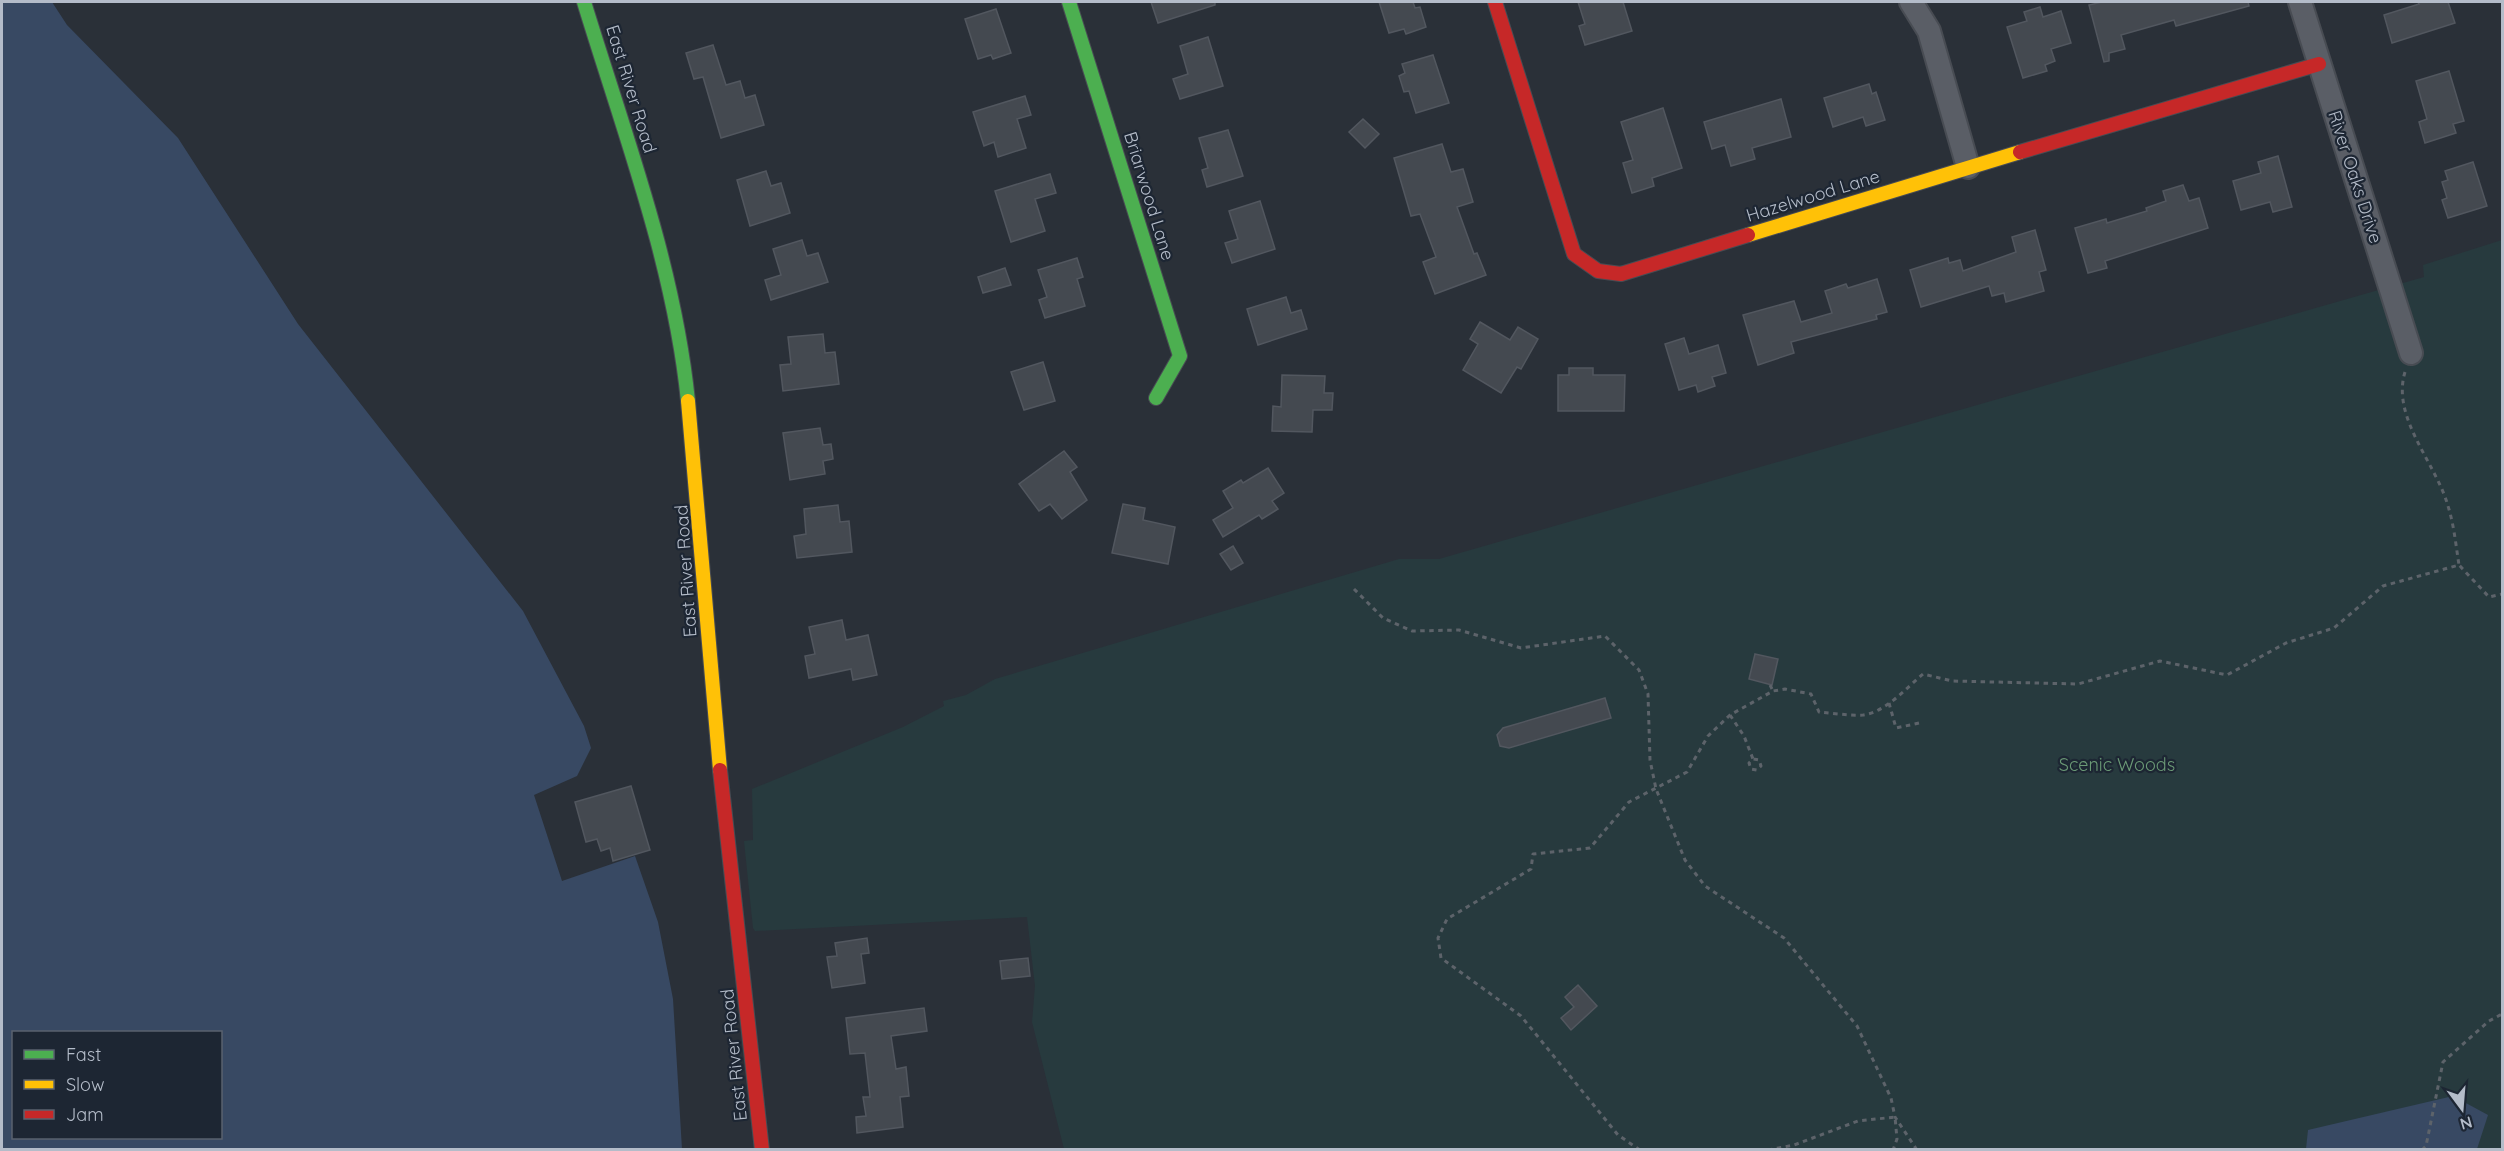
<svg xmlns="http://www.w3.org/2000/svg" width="2504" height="1151" font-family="Quicksand,sans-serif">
	<rect width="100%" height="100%" fill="#2a3038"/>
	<polygon fill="#273a3e" points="2502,240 2502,1149 1064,1149 1032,1022 1035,986 1027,917 755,931 753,928 744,841 753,840 752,789 903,727 944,706 943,701 966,695 995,679 1399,559 1439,559 2424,277 2423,265"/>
	<g fill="#384963" fill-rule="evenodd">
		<path d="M 2,2 L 52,2 L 67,25 L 178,138 L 298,324 L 523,611 L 584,726 L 591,748 L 577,776 L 534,795 L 562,881 L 635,856 L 658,922 L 673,999 L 682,1149 L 2,1149 ZM 14,1032 L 220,1032 L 220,1138 L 14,1138 Z"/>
		<polygon points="2453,1096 2488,1115 2477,1149 2306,1149 2308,1130"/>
	</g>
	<g fill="#444950" stroke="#52575f" stroke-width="1.5">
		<polygon points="1151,2 1215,2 1215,5 1158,23"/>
		<polygon points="1379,2 1413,2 1415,8 1420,7 1426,27 1406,34 1404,29 1389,33"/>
		<polygon points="1578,2 1623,2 1632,31 1585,45 1579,26 1585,24"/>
		<polygon points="2102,2 2248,2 2249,6 2176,26 2174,20 2121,35 2125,49 2109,53 2109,61 2104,62 2089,5"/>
		<polygon points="2418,2 2448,2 2455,23 2392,43 2384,15 2419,4"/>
		<polygon points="2040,7 2043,17 2061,11 2071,43 2051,49 2055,61 2045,65 2047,71 2023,78 2007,27 2027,21 2024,12"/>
		<polygon points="996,9 1011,53 993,59 991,55 978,59 965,19"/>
		<polygon points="1208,37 1223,86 1180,99 1173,79 1188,74 1180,46"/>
		<polygon points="713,45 726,85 740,81 745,98 755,95 764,125 721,138 703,77 694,79 686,53"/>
		<polygon points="1433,55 1449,103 1416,113 1409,91 1404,92 1399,76 1405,73 1402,64"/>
		<polygon points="2449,71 2464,121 2453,124 2456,133 2425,143 2419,122 2427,119 2416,81"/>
		<polygon points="1869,84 1872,94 1876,92 1885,120 1866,126 1863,117 1833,127 1824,98"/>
		<polygon points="1025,96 1031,115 1017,119 1026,148 998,157 994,142 984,146 973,112"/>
		<polygon points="1781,99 1791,137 1752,148 1755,159 1731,166 1725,145 1712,149 1704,122"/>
		<polygon points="1663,108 1682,168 1652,178 1654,186 1632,193 1623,163 1633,160 1621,122"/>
		<polygon points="1363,119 1379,134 1365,148 1349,132"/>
		<polygon points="1228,130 1243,176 1207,187 1202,170 1208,168 1199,138"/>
		<polygon points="1442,144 1451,172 1463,169 1473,202 1457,207 1474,254 1477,253 1486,275 1435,294 1423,262 1436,257 1420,214 1411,216 1394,158"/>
		<polygon points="2278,156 2292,207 2273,212 2270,202 2241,210 2233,181 2261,173 2258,162"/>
		<polygon points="2473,162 2487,206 2448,218 2442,200 2447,198 2442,182 2448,180 2445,171"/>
		<polygon points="766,171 771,186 781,183 790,213 750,226 737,180"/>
		<polygon points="1050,174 1056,193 1035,199 1045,231 1011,242 995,191"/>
		<polygon points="2183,185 2189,201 2199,198 2208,228 2105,261 2107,268 2088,273 2075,228 2106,219 2107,223 2147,211 2146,208 2166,201 2163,191"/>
		<polygon points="1260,201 1275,249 1232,263 1225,243 1238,239 1229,211"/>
		<polygon points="2035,230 2046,270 2039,272 2044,291 2006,302 2004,293 1992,296 1989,286 1921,307 1910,270 1948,258 1949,263 1960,260 1963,271 2016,252 2012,237"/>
		<polygon points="802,240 807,256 818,253 828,282 771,300 765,280 781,275 773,249"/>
		<polygon points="1077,258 1083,277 1077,279 1085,306 1045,318 1039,300 1047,297 1038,270"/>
		<polygon points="1005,268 1011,285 983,293 978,277"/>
		<polygon points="1877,279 1887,312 1876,315 1877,319 1791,342 1794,353 1758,365 1743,315 1794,301 1801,322 1832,313 1825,291 1846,284 1848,288"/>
		<polygon points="1286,297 1291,313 1301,310 1307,329 1258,345 1247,309"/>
		<polygon points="1480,322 1510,340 1518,327 1538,339 1521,369 1517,367 1501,393 1463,370 1478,344 1470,339"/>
		<polygon points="823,334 825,353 835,352 839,384 783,391 780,365 791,364 788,337"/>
		<polygon points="1684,338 1689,354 1718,345 1726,373 1712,377 1715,386 1698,392 1696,385 1679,390 1665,344"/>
		<polygon points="1043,362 1055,401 1024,410 1011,372"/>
		<polygon points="1569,368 1593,368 1593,375 1625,375 1624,411 1558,411 1558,375 1569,375"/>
		<polygon points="1282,375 1325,376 1324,393 1333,393 1332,410 1313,410 1312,432 1272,431 1273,406 1281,407"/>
		<polygon points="820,428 823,445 831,444 833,459 823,461 825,474 790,480 783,433"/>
		<polygon points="1064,451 1077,467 1070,472 1087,500 1062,519 1050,504 1039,511 1019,484"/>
		<polygon points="1268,468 1284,493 1272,501 1278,509 1262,519 1259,515 1223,537 1213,520 1233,508 1223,491 1241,480 1243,483"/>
		<polygon points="1123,504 1145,508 1143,520 1175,527 1168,564 1112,553"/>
		<polygon points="838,505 840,522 849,521 852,552 797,558 794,536 806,534 804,509"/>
		<polygon points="1233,546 1243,563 1231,570 1220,554"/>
		<polygon points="842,620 846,640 868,635 877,675 853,680 851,669 809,678 805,656 815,654 809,627"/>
		<polygon points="1755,654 1778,659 1772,685 1749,679"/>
		<polygon points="1605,698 1611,718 1509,748 1500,746 1497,735 1503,728"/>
		<polygon points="631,786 650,850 613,861 610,848 601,851 597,839 586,842 575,802"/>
		<polygon points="867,938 869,953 861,954 865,983 832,988 827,957 837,956 835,943"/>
		<polygon points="1028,958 1030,976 1002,979 1000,961"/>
		<polygon points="1578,985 1597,1006 1571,1030 1561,1018 1574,1007 1565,997"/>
		<polygon points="924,1008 927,1031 891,1036 896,1069 906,1067 909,1096 900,1097 903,1127 857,1133 856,1117 866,1116 863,1097 870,1097 865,1053 850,1054 846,1018"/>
	</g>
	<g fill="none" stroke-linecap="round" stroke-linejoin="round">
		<defs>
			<g id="street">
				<polyline points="1911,2 1929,31 1968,167"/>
				<polyline points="2300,2 2411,353"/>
			</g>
			<g id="fast">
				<path d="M 584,2 C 624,133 674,264 688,401"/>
				<polyline points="1069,2 1180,356 1156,398"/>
			</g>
			<g id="slow">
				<polyline points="1748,235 2020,152"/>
				<polyline points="688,401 720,770"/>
			</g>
			<g id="jam">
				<polyline points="1495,2 1574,254 1598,271 1621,274 1748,235"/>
				<polyline points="2020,152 2319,64"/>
				<polyline points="720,770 762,1150"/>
			</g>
		</defs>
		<use href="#street" stroke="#484c53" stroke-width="26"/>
		<use href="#fast" stroke="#484c53" stroke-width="16"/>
		<use href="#slow" stroke="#484c53" stroke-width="16"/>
		<use href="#jam" stroke="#484c53" stroke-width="16"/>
		<g stroke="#5d636a" stroke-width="3" stroke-dasharray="4.5 4.5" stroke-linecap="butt">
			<path d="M 2405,372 C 2391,418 2436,463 2448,506 C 2454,525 2456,546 2459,565"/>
			<polyline points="1354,589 1383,618 1412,631 1459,630 1521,648 1605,636 1639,670 1648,694 1650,760 1656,789 1685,860 1705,886 1784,938 1857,1026 1891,1098 1895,1117 1917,1150"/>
			<polyline points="1770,685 1773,691"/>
			<polyline points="1889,703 1896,728 1919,723"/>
			<polyline points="1730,715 1744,736 1753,759 1749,763 1751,769 1757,770 1761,766 1759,760 1753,759"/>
			<path d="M 1640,1150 L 1618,1135 L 1521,1016 L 1441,958 L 1438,938 L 1447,919 L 1531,869 L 1533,854 L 1590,848 L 1629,802 L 1687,772 L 1708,736 L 1730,715 L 1773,691 L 1785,689 L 1811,694 L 1819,712 C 1833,713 1849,716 1863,715 C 1886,712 1905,689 1923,674 L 1952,681 L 2078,684 L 2160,661 L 2227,675 L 2286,643 L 2334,628 L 2383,586 L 2459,565 L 2489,597 L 2502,594"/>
			<polyline points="1768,1150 1794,1145 1858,1121 1895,1117 1897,1139 1893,1150"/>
			<polyline points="2422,1150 2426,1146 2443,1062 2489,1021 2502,1014"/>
		</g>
		<use href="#street" stroke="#5a5e66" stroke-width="22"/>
		<use href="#fast" stroke="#4caf50" stroke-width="14"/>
		<use href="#slow" stroke="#ffc107" stroke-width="14"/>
		<use href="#jam" stroke="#c62828" stroke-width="14"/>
	</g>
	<g text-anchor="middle" stroke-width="4.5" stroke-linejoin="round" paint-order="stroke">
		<g font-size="18" fill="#b4bcc9" stroke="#1d2633">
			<text transform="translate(631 89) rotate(73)" y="6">East River Road</text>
			<text transform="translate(2355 177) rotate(72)" y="6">River Oaks Drive</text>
			<text transform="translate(1149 196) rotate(73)" y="6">Briarwood Lane</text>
			<text transform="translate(1813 196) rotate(-17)" y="6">Hazelwood Lane</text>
			<text transform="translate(686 571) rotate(-94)" y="6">East River Road</text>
			<text transform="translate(734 1055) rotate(-96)" y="6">East River Road</text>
		</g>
		<g font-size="18" fill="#6b9a76" stroke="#1d2633">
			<text x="2117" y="771">Scenic Woods</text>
		</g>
	</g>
	<rect width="2504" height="1151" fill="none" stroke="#b4bcc9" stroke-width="6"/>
	<rect x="12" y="1031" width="210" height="108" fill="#1d2633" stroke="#59626f" stroke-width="1.5"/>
	<rect x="24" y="1050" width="30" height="9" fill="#4caf50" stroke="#59626f" stroke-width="1.5"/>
	<text x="66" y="1061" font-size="18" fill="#b4bcc9">Fast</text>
	<rect x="24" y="1080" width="30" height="9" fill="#ffc107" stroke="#59626f" stroke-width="1.5"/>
	<text x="66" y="1091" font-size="18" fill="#b4bcc9">Slow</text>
	<rect x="24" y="1110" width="30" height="9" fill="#c62828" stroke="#59626f" stroke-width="1.5"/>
	<text x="66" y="1121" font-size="18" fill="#b4bcc9">Jam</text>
	<g transform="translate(2462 1109) rotate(164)" stroke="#1d2633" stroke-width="4.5" paint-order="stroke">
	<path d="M0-4.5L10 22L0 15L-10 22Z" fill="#b4bcc9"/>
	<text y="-9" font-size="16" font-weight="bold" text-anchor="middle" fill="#b4bcc9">N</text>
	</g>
</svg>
